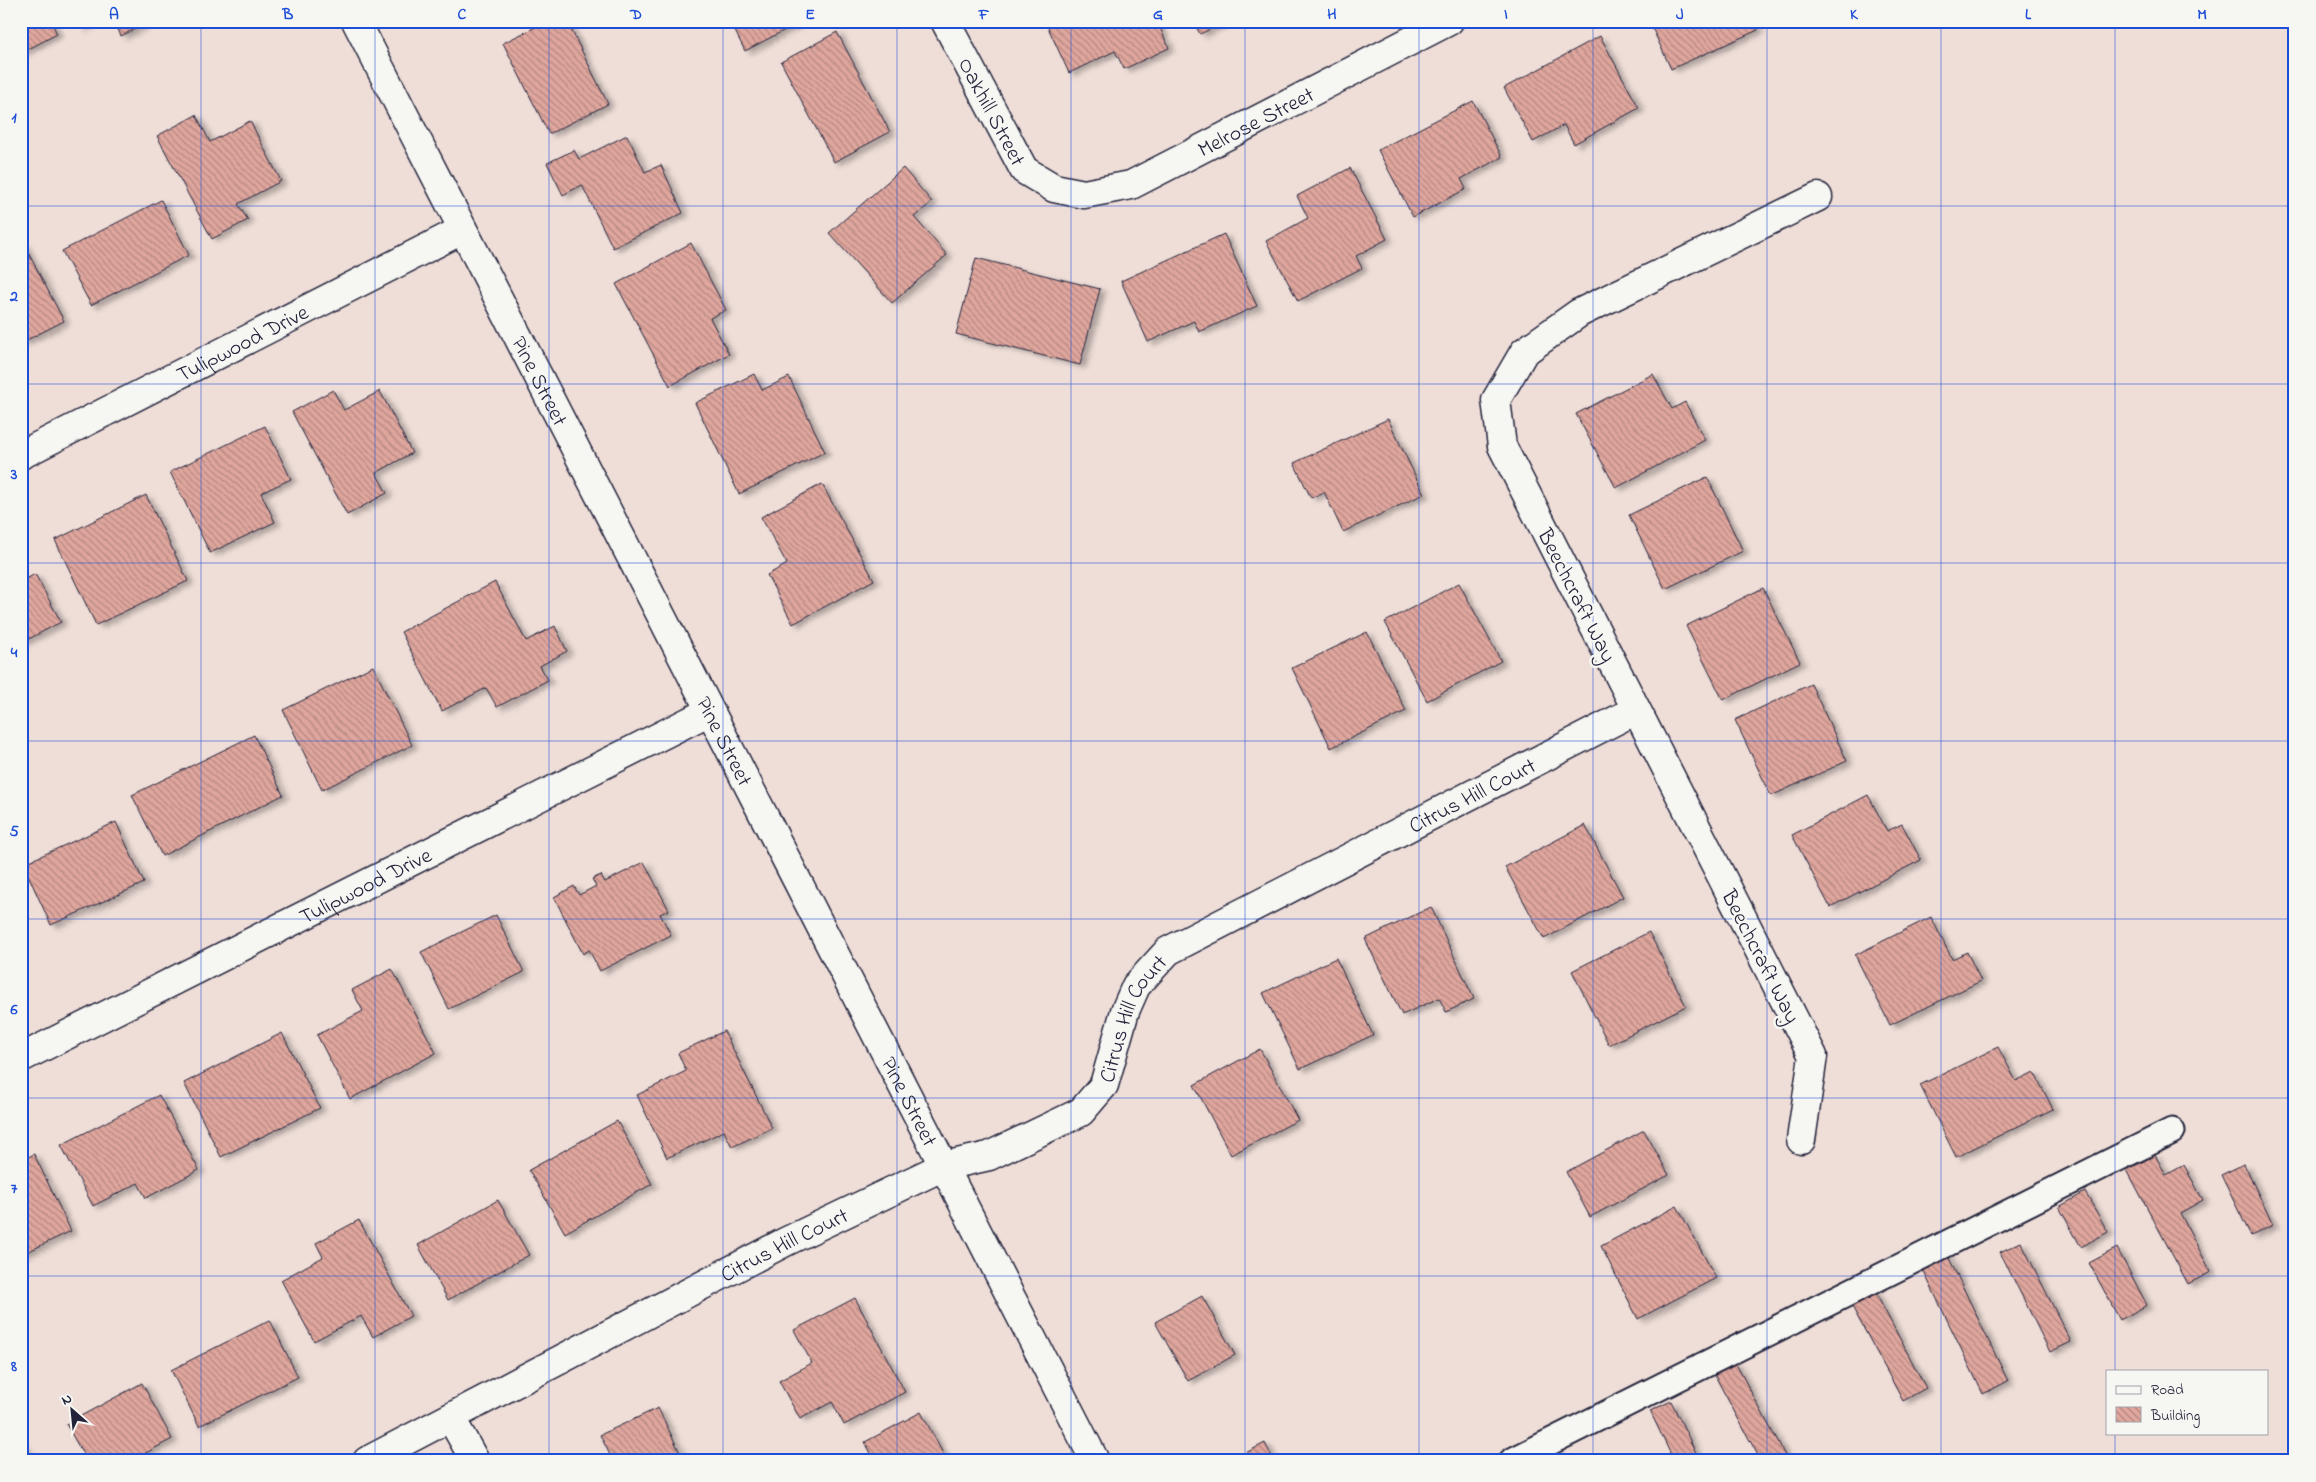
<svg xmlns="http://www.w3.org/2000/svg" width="2316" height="1482" font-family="'Indie Flower',sans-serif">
	<defs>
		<pattern id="building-back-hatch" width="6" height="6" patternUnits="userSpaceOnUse" patternTransform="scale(1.25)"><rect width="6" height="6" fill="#dfa69d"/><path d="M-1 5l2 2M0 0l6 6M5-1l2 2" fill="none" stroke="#b48781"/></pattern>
		<filter id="shadow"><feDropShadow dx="5.5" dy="3" stdDeviation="2.5" flood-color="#0004"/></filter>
	</defs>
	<rect width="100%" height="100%" fill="#efded8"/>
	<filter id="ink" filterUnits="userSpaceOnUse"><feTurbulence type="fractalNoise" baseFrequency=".02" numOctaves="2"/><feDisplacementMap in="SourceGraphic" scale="10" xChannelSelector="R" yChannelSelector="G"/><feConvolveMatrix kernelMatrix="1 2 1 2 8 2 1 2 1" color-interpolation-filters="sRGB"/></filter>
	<g filter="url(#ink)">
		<g fill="url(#building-back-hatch)" stroke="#22223b" filter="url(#shadow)">
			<polygon points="21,21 51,21 57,34 21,53"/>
			<polygon points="78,21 95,21 81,28"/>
			<polygon points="114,21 151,21 121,36"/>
			<polygon points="548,21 567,21 608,104 549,134 503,43"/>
			<polygon points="730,21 802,21 745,51"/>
			<polygon points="1045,21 1157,21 1169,48 1124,69 1115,51 1069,73"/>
			<polygon points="1193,21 1227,21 1200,34"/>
			<polygon points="1649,21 1754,21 1758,30 1671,69"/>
			<polygon points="837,32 890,132 834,162 781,62"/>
			<polygon points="1600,36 1639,108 1574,144 1564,125 1533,142 1504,88"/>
			<polygon points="1473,101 1502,157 1461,179 1466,189 1413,217 1378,150"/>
			<polygon points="196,115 210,142 250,121 281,181 238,204 248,220 212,239 157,136"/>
			<polygon points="627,135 645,172 661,165 683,213 613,248 582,185 563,195 547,163 574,150 579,159"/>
			<polygon points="903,168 932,202 914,217 947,255 892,303 829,233"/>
			<polygon points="1350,168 1387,239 1356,256 1362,268 1298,301 1266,241 1308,218 1297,196"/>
			<polygon points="161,200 189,255 91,305 62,251"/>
			<polygon points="1224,234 1257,306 1199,332 1194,321 1148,342 1121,281"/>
			<polygon points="23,243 64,321 21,343 21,244"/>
			<polygon points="691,243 726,310 710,318 729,354 670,386 616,284"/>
			<polygon points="976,258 1100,289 1080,365 956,334"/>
			<polygon points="754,374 762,390 789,377 825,452 739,494 695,403"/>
			<polygon points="1653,374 1672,409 1685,402 1705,440 1616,488 1576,414"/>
			<polygon points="333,390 344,410 380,391 412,453 376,473 387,493 347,515 292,412"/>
			<polygon points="1388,419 1424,494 1343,532 1324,492 1311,498 1294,463"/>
			<polygon points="265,426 291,479 261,493 275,522 210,553 170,472"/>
			<polygon points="1707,477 1743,551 1665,589 1629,515"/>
			<polygon points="822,484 874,580 793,624 767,575 787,564 761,517"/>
			<polygon points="146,495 188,581 96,625 55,540"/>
			<polygon points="35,574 61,622 21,643 21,582"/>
			<polygon points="495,582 526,641 555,626 567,651 540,666 548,680 497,707 486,688 442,711 401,632"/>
			<polygon points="1459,583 1501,661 1427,701 1385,622"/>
			<polygon points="1763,588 1800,662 1723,700 1686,626"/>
			<polygon points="1367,632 1406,711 1331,748 1292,668"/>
			<polygon points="373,666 412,745 322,790 283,710"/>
			<polygon points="1811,684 1847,761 1771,796 1735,720"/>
			<polygon points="254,735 283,795 162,856 132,795"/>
			<polygon points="1868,795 1887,831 1902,824 1921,860 1830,907 1792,835"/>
			<polygon points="116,822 144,883 51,925 23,864"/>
			<polygon points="1585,825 1623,897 1544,939 1505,867"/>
			<polygon points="644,862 669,910 660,914 671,935 600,971 589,950 583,954 554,897 574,886 579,895 596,886 592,879 601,875 605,882"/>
			<polygon points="1431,907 1474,999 1446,1012 1439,998 1402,1015 1365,939"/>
			<polygon points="496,915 524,972 449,1009 421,952"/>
			<polygon points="1931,917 1952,959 1967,952 1981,981 1890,1025 1855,955"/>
			<polygon points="1649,932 1686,1006 1609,1045 1572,971"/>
			<polygon points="1336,958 1373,1035 1300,1069 1263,993"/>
			<polygon points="392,969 436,1053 350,1099 317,1035 363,1011 352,990"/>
			<polygon points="724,1031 772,1128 732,1147 724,1131 667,1158 637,1095 686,1071 678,1053"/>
			<polygon points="282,1033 320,1108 221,1157 184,1083"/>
			<polygon points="1998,1047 2016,1081 2034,1072 2053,1109 1956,1157 1920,1085"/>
			<polygon points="1260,1049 1298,1120 1231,1155 1194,1085"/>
			<polygon points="159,1095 199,1170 146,1198 138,1183 93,1206 61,1145"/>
			<polygon points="617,1121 652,1184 565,1233 529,1170"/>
			<polygon points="1644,1130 1669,1175 1590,1217 1566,1172"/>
			<polygon points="34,1154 71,1231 21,1255 21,1161"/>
			<polygon points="2155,1155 2166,1175 2184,1165 2203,1200 2180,1213 2211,1272 2188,1284 2127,1170"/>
			<polygon points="2244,1164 2273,1225 2251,1236 2221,1175"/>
			<polygon points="2085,1192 2108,1232 2081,1247 2059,1207"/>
			<polygon points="498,1200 529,1255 448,1300 418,1245"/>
			<polygon points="1677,1206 1716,1278 1638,1319 1601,1246"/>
			<polygon points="359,1220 411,1316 373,1337 361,1316 314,1341 281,1280 323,1257 316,1243"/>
			<polygon points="2021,1242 2071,1342 2050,1352 2000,1252"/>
			<polygon points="2117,1248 2147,1305 2120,1320 2089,1263"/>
			<polygon points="1946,1252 2008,1381 1983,1394 1920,1264"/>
			<polygon points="1873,1288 1926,1388 1903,1401 1849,1301"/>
			<polygon points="1202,1296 1235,1355 1188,1381 1155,1322"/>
			<polygon points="855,1298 905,1392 844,1425 832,1402 800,1419 779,1381 812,1363 794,1330"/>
			<polygon points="270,1320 298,1377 199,1426 171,1370"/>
			<polygon points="1735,1362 1788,1461 1761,1461 1714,1374"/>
			<polygon points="142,1383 172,1439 131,1461 87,1461 66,1424"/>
			<polygon points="1671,1401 1700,1461 1674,1461 1650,1411"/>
			<polygon points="658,1408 684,1461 613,1461 600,1435"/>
			<polygon points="921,1412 947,1461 875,1461 865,1442"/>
			<polygon points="22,1442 32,1461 21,1461"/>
			<polygon points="1265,1443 1274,1461 1230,1461"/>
			<polygon points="1619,1453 1623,1461 1603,1461"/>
		</g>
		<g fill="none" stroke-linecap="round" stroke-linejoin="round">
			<defs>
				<polyline id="lane" points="1512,1461 2172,1131"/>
				<g id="street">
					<path id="s1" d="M 945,21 L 1024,170 L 1054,188 L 1084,194 L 1131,185 L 1449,21"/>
					<path id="s2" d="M 21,455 L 462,230"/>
					<path id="s3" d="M 21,1058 L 708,712"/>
					<polyline points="1801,1140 1813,1056 1502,446 1496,400 1524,352 1579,313 1818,197"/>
					<polyline points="451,1418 475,1461"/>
					<path id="s4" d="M 367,1461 L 785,1242 L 944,1166 L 989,1156 L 1081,1112 L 1104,1085 L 1125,1011 L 1136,986 L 1168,951 L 1636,710"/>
				</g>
				<g id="secondary">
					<path id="s5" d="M 356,21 L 1095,1461"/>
				</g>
			</defs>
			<use href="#lane" stroke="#22223b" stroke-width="29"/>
			<use href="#street" stroke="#22223b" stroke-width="31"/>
			<use href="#secondary" stroke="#22223b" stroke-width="31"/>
			<use href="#lane" stroke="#f6f6f2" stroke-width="25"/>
			<use href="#street" stroke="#f6f6f2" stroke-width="28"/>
			<use href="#secondary" stroke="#f6f6f2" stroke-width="28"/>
		</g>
	</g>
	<path fill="none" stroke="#1d4ed8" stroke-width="1" stroke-opacity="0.55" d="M 201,21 L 201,1461M 375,21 L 375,1461M 549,21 L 549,1461M 723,21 L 723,1461M 897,21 L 897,1461M 1071,21 L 1071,1461M 1245,21 L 1245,1461M 1419,21 L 1419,1461M 1593,21 L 1593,1461M 1767,21 L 1767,1461M 1941,21 L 1941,1461M 2115,21 L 2115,1371M 21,206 L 2295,206M 21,384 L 2295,384M 21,563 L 2295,563M 21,741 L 2295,741M 21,919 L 2295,919M 21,1098 L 2295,1098M 21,1276 L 2295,1276M 2115,1433 L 2115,1461"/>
	<g text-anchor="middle" stroke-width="5" stroke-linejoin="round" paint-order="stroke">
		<g font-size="22" fill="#22223b" stroke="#f6f6f2">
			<text dy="8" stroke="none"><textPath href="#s1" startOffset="102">Oakhill Street</textPath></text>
			<text dy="8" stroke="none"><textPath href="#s1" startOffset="422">Melrose Street</textPath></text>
			<text dy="8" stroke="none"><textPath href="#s2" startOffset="248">Tulipwood Drive</textPath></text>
			<text dy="8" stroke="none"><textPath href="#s5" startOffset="404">Pine Street</textPath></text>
			<text transform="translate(1578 595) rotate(63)" y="8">Beechcraft Way</text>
			<text dy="8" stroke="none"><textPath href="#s5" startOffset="809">Pine Street</textPath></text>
			<text dy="8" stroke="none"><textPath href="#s4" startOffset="1325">Citrus Hill Court</textPath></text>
			<text dy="8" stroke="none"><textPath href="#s3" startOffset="385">Tulipwood Drive</textPath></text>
			<text transform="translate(1762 956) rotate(63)" y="8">Beechcraft Way</text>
			<text dy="8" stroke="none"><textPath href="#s4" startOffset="905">Citrus Hill Court</textPath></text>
			<text dy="8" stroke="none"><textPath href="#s5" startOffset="1214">Pine Street</textPath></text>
			<text dy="8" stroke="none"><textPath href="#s4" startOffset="470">Citrus Hill Court</textPath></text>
		</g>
	</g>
	<rect width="2316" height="1482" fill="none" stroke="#f6f6f2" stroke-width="55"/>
	<rect x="2106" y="1370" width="162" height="65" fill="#f6f6f2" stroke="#a1a1a9"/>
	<rect x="2116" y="1386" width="25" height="8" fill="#f6f6f2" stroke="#a1a1a9"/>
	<text x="2151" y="1394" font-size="15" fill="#22223b">Road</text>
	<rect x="2116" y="1407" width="25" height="15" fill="url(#building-back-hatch)" stroke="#a1a1a9"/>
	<text x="2151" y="1420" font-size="15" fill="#22223b">Building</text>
	<g transform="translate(72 1410) rotate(333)" stroke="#f6f6f2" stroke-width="4" paint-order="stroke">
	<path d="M0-4L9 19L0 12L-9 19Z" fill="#22223b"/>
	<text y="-8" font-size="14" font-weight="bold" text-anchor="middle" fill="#22223b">N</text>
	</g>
	<rect x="28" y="28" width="2260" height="1426" fill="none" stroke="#1d4ed8" stroke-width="2"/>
	<g font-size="16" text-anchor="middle" font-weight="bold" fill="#1d4ed8">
		<text x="114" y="19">A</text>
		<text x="288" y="19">B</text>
		<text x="462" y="19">C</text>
		<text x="636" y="19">D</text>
		<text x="810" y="19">E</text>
		<text x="984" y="19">F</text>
		<text x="1158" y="19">G</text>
		<text x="1332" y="19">H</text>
		<text x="1506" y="19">I</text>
		<text x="1680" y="19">J</text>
		<text x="1854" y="19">K</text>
		<text x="2028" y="19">L</text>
		<text x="2202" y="19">M</text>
		<text x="14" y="122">1</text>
		<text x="14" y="301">2</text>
		<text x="14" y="479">3</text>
		<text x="14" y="657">4</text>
		<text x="14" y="836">5</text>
		<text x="14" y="1014">6</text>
		<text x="14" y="1193">7</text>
		<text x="14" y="1371">8</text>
	</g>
</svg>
